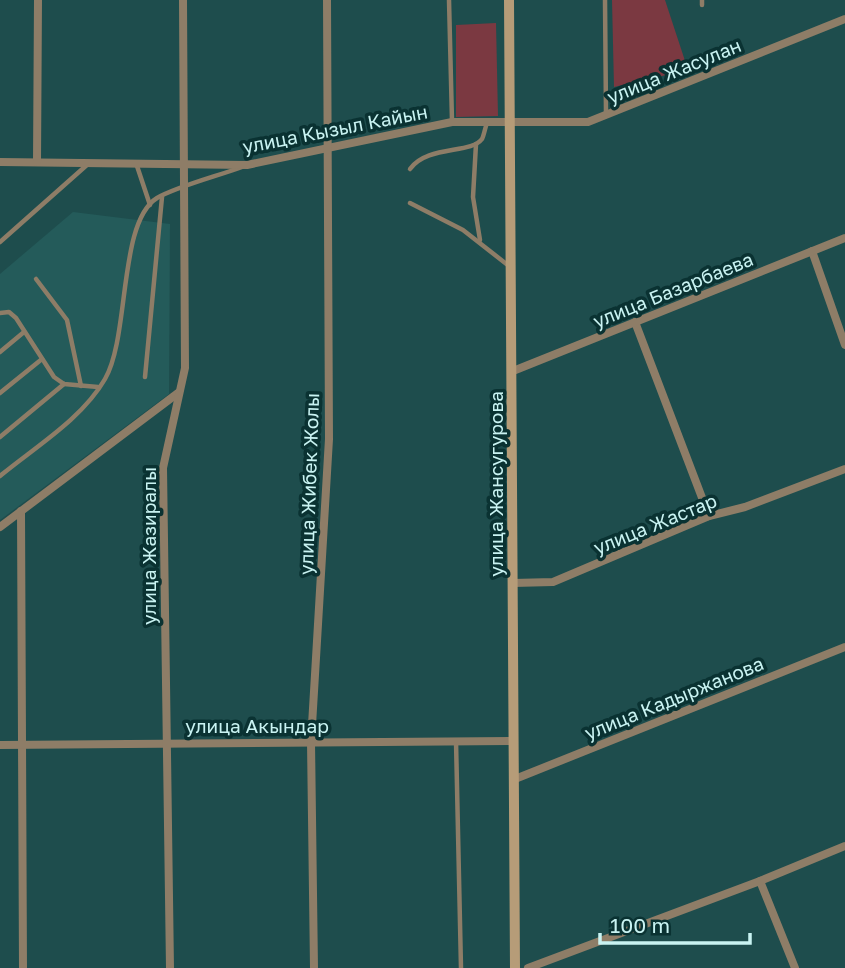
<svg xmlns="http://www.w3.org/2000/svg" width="845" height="968" font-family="'Golos Text',sans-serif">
	<rect width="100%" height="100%" fill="#1e4d4d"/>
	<polygon fill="#245b5a" points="73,212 170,224 169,394 0,520 0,274"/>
	<g fill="#7b3941">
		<polygon points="612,0 665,0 688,70 614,87"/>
		<polygon points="496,23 498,116 456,117 456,25"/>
	</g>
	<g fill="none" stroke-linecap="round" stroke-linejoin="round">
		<g stroke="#8e7d67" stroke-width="4.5">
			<polyline points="449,0 452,121"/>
			<polyline points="605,0 606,114"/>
			<polyline points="702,0 702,5"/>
			<polyline points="476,144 473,197 480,240"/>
			<polyline points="136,163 150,205"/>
			<path d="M 410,169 C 427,145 471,154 482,139 C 484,135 485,128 487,123"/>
			<polyline points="410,203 463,230 509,266"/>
			<polyline points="0,242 88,164"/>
			<polyline points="36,279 67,320 81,386"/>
			<polyline points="0,313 9,312 16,318 54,377 64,384 98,387"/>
			<polyline points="0,352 24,332"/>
			<polyline points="145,377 162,197"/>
			<polyline points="0,393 42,359"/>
			<polyline points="0,437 64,384"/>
			<path d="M 0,476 C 35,447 82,419 105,379 C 130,336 118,222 157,198 C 178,186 218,176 242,167"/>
			<polyline points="456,741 461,968"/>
		</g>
		<g stroke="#8e7d67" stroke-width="8">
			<polyline points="0,162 247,165 452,122 588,122 845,19"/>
			<polyline points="37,162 38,0"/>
			<polyline points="812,251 845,345"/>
			<polyline points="635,322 709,516"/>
			<polyline points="513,371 845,238"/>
			<polyline points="21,511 23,968"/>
			<polyline points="0,527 178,393"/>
			<polyline points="513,583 553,582 709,516 745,507 845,469"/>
			<polyline points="0,745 514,741"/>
			<polyline points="515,779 845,647"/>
			<polyline points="760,881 795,968"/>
			<polyline points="170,968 163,468 185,368 183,0"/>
			<polyline points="314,968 311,742 329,439 327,0"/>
			<polyline points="528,968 760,881 845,846"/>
		</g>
		<polyline stroke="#b69c78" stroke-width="10" points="509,0 515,968"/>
	</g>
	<g text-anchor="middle" stroke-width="7" stroke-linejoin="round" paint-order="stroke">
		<g font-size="19" fill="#c9f3f2" stroke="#0a3232">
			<text transform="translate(674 71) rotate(-22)" y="7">улица Жасулан</text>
			<text transform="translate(335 129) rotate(-11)" y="7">улица Кызыл Кайын</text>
			<text transform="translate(673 290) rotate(-22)" y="7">улица Базарбаева</text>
			<text transform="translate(309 484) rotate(-88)" y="7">улица Жибек Жолы</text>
			<text transform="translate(496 484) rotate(-90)" y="7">улица Жансугурова</text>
			<text transform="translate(655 524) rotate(-22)" y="7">улица Жастар</text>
			<text transform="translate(149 546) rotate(-90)" y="7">улица Жазиралы</text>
			<text transform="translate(674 698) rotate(-22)" y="7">улица Кадыржанова</text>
			<text x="257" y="733">улица Акындар</text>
		</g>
	</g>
	<path d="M600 933v10h150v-10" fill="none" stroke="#c9f3f2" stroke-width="3.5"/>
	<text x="610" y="933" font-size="21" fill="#c9f3f2" stroke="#0a3232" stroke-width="5" paint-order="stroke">100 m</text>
</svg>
